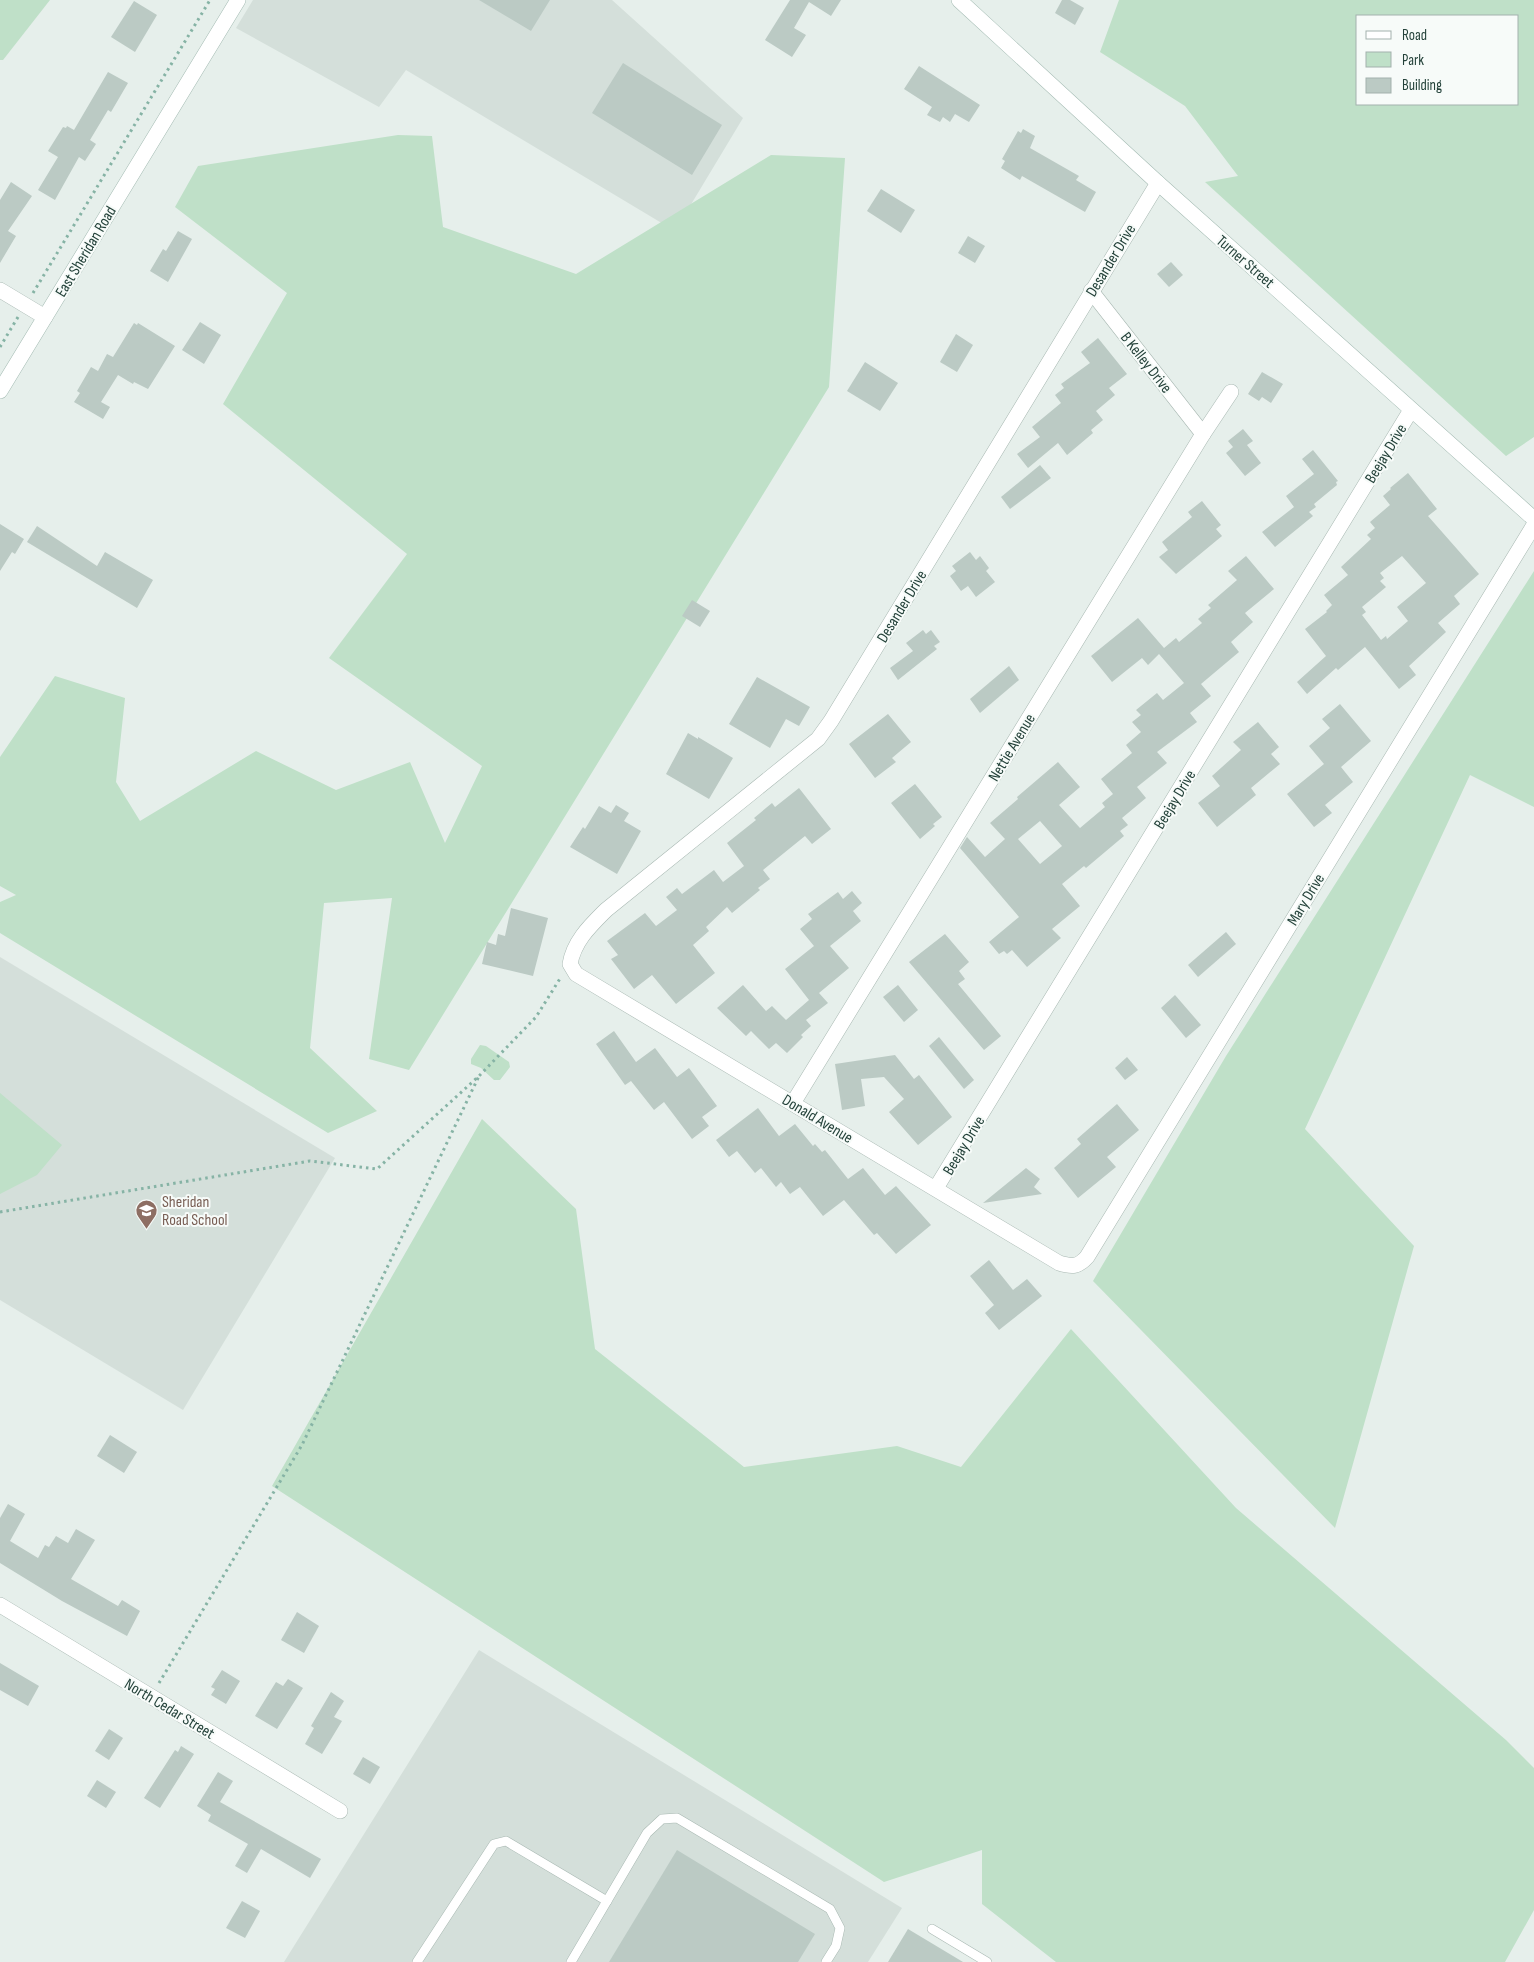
<svg xmlns="http://www.w3.org/2000/svg" width="1534" height="1962" font-family="'Sofia Sans Condensed',sans-serif">
	<rect width="100%" height="100%" fill="#e6efeb"/>
	<g fill="#d4dfda">
		<polygon points="253,0 612,0 743,118 675,231 406,70 379,107 236,28"/>
		<polygon points="0,957 335,1158 183,1410 0,1300"/>
		<polygon points="479,1650 902,1908 868,1962 284,1962"/>
	</g>
	<g fill="#bfe0c8" fill-rule="evenodd">
		<polygon points="0,0 50,0 3,60 0,60"/>
		<path d="M 1119,0 L 1534,0 L 1534,437 L 1506,456 L 1205,182 L 1238,176 L 1185,106 L 1100,52 ZM 1358,16 L 1518,16 L 1518,104 L 1358,104 Z"/>
		<polygon points="398,135 432,136 443,227 576,274 771,155 845,158 829,387 409,1070 369,1059 392,898 324,903 310,1048 377,1111 328,1133 0,933 0,902 16,895 0,886 0,757 55,676 125,698 116,782 140,821 256,751 336,790 410,762 445,843 482,766 329,658 407,554 223,404 287,293 175,207 198,166"/>
		<polygon points="1534,571 1534,807 1470,775 1305,1129 1414,1246 1335,1528 1093,1281 1226,1056"/>
		<polygon points="480,1045 486,1046 509,1062 510,1067 500,1080 494,1080 481,1068 471,1064 471,1059"/>
		<polygon points="0,1093 62,1145 37,1175 0,1194"/>
		<polygon points="482,1119 576,1209 595,1349 744,1467 897,1446 961,1467 1071,1329 1236,1508 1506,1740 1534,1768 1534,1910 1505,1962 1056,1962 982,1904 982,1850 884,1882 272,1486"/>
	</g>
	<g fill="#bbcac4" fill-rule="evenodd">
		<polygon points="479,0 550,0 531,31"/>
		<polygon points="790,0 841,0 831,16 809,2 794,28 806,35 792,57 765,40"/>
		<polygon points="1062,0 1070,0 1084,8 1075,25 1055,13"/>
		<polygon points="134,1 157,15 135,52 111,37"/>
		<polygon points="623,63 722,125 692,175 592,113"/>
		<polygon points="919,66 980,105 969,122 955,114 950,122 943,117 940,122 927,115 932,107 904,89"/>
		<polygon points="108,72 128,83 111,112 108,110 90,140 96,144 85,161 79,157 55,200 38,190 58,157 48,151 63,127 66,128 67,126 74,130"/>
		<polygon points="1023,129 1035,136 1030,148 1079,176 1076,180 1096,192 1085,212 1022,176 1020,180 1001,168 1005,161 1002,159 1018,131 1021,133"/>
		<polygon points="11,182 32,196 8,231 16,236 0,263 0,200"/>
		<polygon points="881,189 915,210 901,233 867,211"/>
		<polygon points="178,231 192,239 168,282 150,271 163,249 166,251"/>
		<polygon points="968,236 985,246 975,263 958,253"/>
		<polygon points="1171,262 1183,275 1169,287 1157,274"/>
		<polygon points="200,322 221,335 204,364 182,350"/>
		<polygon points="134,323 137,325 138,323 175,346 148,389 134,382 133,384 118,375 101,402 110,407 103,419 74,402 80,393 77,391 91,367 98,371 107,354 113,357"/>
		<polygon points="956,334 973,345 957,372 940,362"/>
		<polygon points="1098,338 1127,374 1109,388 1115,395 1096,411 1103,420 1091,430 1093,433 1067,455 1058,443 1028,468 1017,454 1040,437 1032,427 1061,403 1055,395 1064,388 1061,384 1090,363 1081,352"/>
		<polygon points="865,362 898,383 880,411 847,391"/>
		<polygon points="1262,372 1283,384 1271,403 1262,397 1259,401 1248,394"/>
		<polygon points="1243,429 1253,441 1247,445 1261,463 1245,476 1226,453 1233,447 1228,441"/>
		<polygon points="1313,450 1338,481 1336,482 1337,485 1314,504 1316,507 1309,512 1313,516 1275,547 1262,532 1294,507 1286,496 1314,474 1302,459"/>
		<polygon points="1040,465 1051,478 1010,509 1001,497"/>
		<path d="M 1408,473 L 1437,509 L 1428,516 L 1479,574 L 1454,596 L 1460,604 L 1438,623 L 1446,632 L 1409,666 L 1416,675 L 1399,689 L 1365,647 L 1338,670 L 1336,668 L 1307,694 L 1297,682 L 1326,656 L 1305,629 L 1327,612 L 1326,611 L 1332,605 L 1324,595 L 1348,575 L 1341,567 L 1371,539 L 1367,535 L 1375,528 L 1370,522 L 1390,505 L 1383,496 L 1391,489 L 1390,488 ZM 1402,556 L 1426,583 L 1397,607 L 1408,621 L 1387,639 L 1386,636 L 1381,640 L 1362,615 L 1366,612 L 1362,607 L 1386,587 L 1380,581 L 1384,578 L 1380,573 Z"/>
		<polygon points="1202,501 1221,525 1216,529 1222,536 1176,574 1159,557 1168,550 1162,542 1192,517 1188,512"/>
		<polygon points="0,524 24,539 15,554 12,552 0,571"/>
		<polygon points="37,526 97,566 105,552 153,580 137,608 27,542"/>
		<polygon points="970,552 976,560 980,556 989,568 986,571 995,582 976,597 968,586 961,591 950,576 956,571 952,566"/>
		<path d="M 1246,556 L 1274,589 L 1245,613 L 1253,622 L 1231,642 L 1239,652 L 1201,684 L 1211,696 L 1190,713 L 1197,722 L 1157,752 L 1167,763 L 1137,787 L 1146,798 L 1122,818 L 1128,825 L 1120,831 L 1124,836 L 1086,868 L 1084,866 L 1062,884 L 1080,906 L 1052,929 L 1061,938 L 1027,967 L 1012,950 L 1007,954 L 1004,951 L 999,954 L 989,942 L 1019,917 L 960,848 L 967,837 L 985,857 L 1005,839 L 990,823 L 1018,799 L 1017,797 L 1058,762 L 1080,787 L 1059,805 L 1080,828 L 1105,807 L 1102,803 L 1113,794 L 1101,779 L 1132,753 L 1126,745 L 1141,732 L 1132,722 L 1141,715 L 1136,710 L 1157,693 L 1163,700 L 1184,683 L 1159,654 L 1148,665 L 1142,658 L 1112,682 L 1091,656 L 1138,618 L 1164,648 L 1176,638 L 1179,642 L 1202,623 L 1198,619 L 1211,608 L 1208,605 L 1237,580 L 1228,571 ZM 1040,821 L 1062,846 L 1040,864 L 1018,839 Z"/>
		<polygon points="692,600 710,611 700,627 682,616"/>
		<polygon points="923,630 926,634 931,630 940,642 934,646 937,649 898,680 890,668 913,651 906,643"/>
		<polygon points="1009,666 1019,680 980,713 970,699"/>
		<polygon points="757,677 810,707 799,726 786,719 770,748 729,724"/>
		<polygon points="1340,704 1371,741 1341,767 1353,782 1325,805 1332,813 1314,827 1287,794 1324,764 1309,746 1330,728 1322,719"/>
		<polygon points="888,714 911,742 892,758 896,762 875,778 849,744"/>
		<polygon points="1258,722 1279,747 1271,754 1280,764 1251,788 1256,795 1217,827 1198,803 1220,786 1212,776 1241,750 1233,742"/>
		<polygon points="688,733 698,739 698,737 733,758 709,799 666,774"/>
		<polygon points="915,784 942,817 933,824 935,826 920,839 891,803"/>
		<polygon points="799,788 831,829 812,844 805,836 763,870 770,879 758,888 760,890 732,913 727,907 706,927 709,931 693,945 715,973 676,1004 652,975 634,989 611,959 618,955 607,941 645,913 656,926 677,910 666,897 677,888 682,894 714,870 723,882 744,866 727,843 756,820 754,818 772,803 775,807"/>
		<polygon points="616,805 629,813 624,821 641,831 617,874 570,847 583,827 585,829 599,806 611,813"/>
		<polygon points="852,891 862,903 853,911 861,921 830,946 849,968 819,993 828,1003 806,1020 811,1026 801,1035 803,1037 787,1053 776,1043 769,1049 751,1031 746,1036 717,1008 743,985 766,1011 772,1006 786,1020 809,1000 785,969 814,946 800,929 812,919 808,914 838,892 843,899"/>
		<polygon points="511,908 548,918 533,976 482,964 487,942 496,945 498,934 505,936"/>
		<polygon points="1226,932 1236,944 1198,977 1188,965"/>
		<polygon points="945,934 969,962 959,971 965,979 958,984 1001,1036 984,1050 909,962"/>
		<polygon points="898,985 918,1010 904,1022 883,997"/>
		<polygon points="1175,995 1201,1025 1186,1038 1161,1008"/>
		<polygon points="614,1031 636,1062 655,1048 677,1077 689,1068 717,1106 702,1117 709,1126 692,1139 664,1102 654,1110 631,1081 625,1085 596,1044"/>
		<polygon points="939,1037 974,1080 964,1089 929,1046"/>
		<polygon points="895,1055 914,1079 919,1075 952,1117 918,1145 889,1112 904,1099 884,1077 861,1079 865,1106 842,1110 835,1064"/>
		<polygon points="1127,1057 1138,1070 1125,1080 1115,1068"/>
		<polygon points="1117,1104 1139,1130 1107,1157 1116,1167 1078,1198 1054,1168 1081,1144 1077,1139"/>
		<polygon points="758,1108 779,1136 795,1124 813,1146 815,1144 822,1152 825,1150 848,1179 863,1168 885,1195 896,1186 931,1225 896,1254 877,1233 874,1235 844,1200 823,1216 800,1187 790,1194 781,1182 776,1187 761,1168 755,1173 737,1151 729,1157 716,1140"/>
		<polygon points="1026,1168 1040,1179 1034,1187 1042,1194 983,1203"/>
		<polygon points="989,1260 1013,1290 1027,1279 1042,1296 999,1330 985,1313 994,1305 970,1276"/>
		<polygon points="110,1435 137,1452 124,1473 97,1456"/>
		<polygon points="8,1504 25,1514 10,1541 38,1558 45,1545 49,1547 56,1536 68,1543 76,1529 95,1540 71,1579 118,1606 122,1600 140,1611 127,1636 62,1601 0,1563 0,1518"/>
		<polygon points="297,1612 319,1626 304,1653 281,1640"/>
		<polygon points="0,1663 39,1686 28,1706 0,1690"/>
		<polygon points="222,1670 240,1681 226,1704 211,1695 215,1689 211,1687"/>
		<polygon points="288,1679 303,1688 277,1729 255,1716 276,1682 283,1686"/>
		<polygon points="331,1692 344,1701 334,1717 342,1721 322,1754 305,1744 314,1728 311,1726"/>
		<polygon points="109,1729 123,1738 109,1760 95,1751"/>
		<polygon points="181,1746 194,1754 160,1808 144,1798 175,1750 178,1752"/>
		<polygon points="363,1757 380,1767 370,1784 353,1774"/>
		<polygon points="218,1772 233,1781 220,1802 321,1859 310,1878 261,1849 247,1873 235,1866 248,1844 208,1821 211,1815 197,1806"/>
		<polygon points="97,1780 116,1792 106,1808 87,1796"/>
		<polygon points="677,1850 815,1934 798,1962 609,1962"/>
		<polygon points="242,1901 260,1911 245,1938 226,1928"/>
		<polygon points="908,1929 963,1962 888,1962"/>
	</g>
	<g fill="none" stroke-linecap="round" stroke-linejoin="round">
		<defs>
			<g id="lane">
				<polyline points="932,1929 987,1962"/>
				<polyline points="417,1962 494,1844 506,1841 607,1901"/>
				<polyline points="571,1962 647,1833 662,1819 677,1818 830,1909 840,1928 836,1946 826,1962"/>
			</g>
			<g id="street">
				<path d="M 1158,183 L 831,721 L 818,739 L 606,910 C 590,926 574,941 570,964 L 576,974 L 1059,1263 C 1072,1267 1078,1267 1087,1257 L 1534,525"/>
				<polyline points="0,290 45,317"/>
				<polyline points="1091,291 1203,434"/>
				<polyline points="793,1103 1203,434 1231,392"/>
				<polyline points="936,1188 1411,410"/>
				<polyline points="0,1605 340,1811"/>
			</g>
			<g id="secondary">
				<polyline points="959,0 1158,183 1534,519"/>
				<polyline points="0,391 238,0"/>
			</g>
		</defs>
		<use href="#lane" stroke="#a8b8b2" stroke-width="10"/>
		<use href="#street" stroke="#a8b8b2" stroke-width="16"/>
		<use href="#secondary" stroke="#a4bbb3" stroke-width="16"/>
		<g stroke="#86b3a5" stroke-width="3" stroke-dasharray="2.5 4" stroke-linecap="butt">
			<polyline points="33,293 210,0"/>
			<polyline points="0,347 18,317"/>
			<polyline points="0,1212 310,1161 377,1169 479,1076 536,1017 561,977"/>
			<polyline points="159,1683 302,1445 479,1076"/>
		</g>
		<use href="#lane" stroke="#fff" stroke-width="9"/>
		<use href="#street" stroke="#fff" stroke-width="15"/>
		<use href="#secondary" stroke="#fff" stroke-width="15"/>
	</g>
	<defs>
		<symbol id="school-pin" viewBox="-11 -11 22 30"><path d="M0 17L-7.5 6A9.5 9.5 0 1 1 7.5 6Z" fill="#8d6e63" stroke="#f7fbf9"/><path d="M0-5L7-2L0 1L-7-2ZM-4 1L0 2.5L4 1V4Q0 6-4 4Z" fill="#fff"/></symbol>
	</defs>
	<g fill-rule="evenodd">
		<use href="#school-pin" x="134" y="1198" width="25" height="34"/>
	</g>
	<g text-anchor="middle" stroke-width="4" stroke-linejoin="round" paint-order="stroke">
		<g font-size="16" fill="#24423a" stroke="#f7fbf9">
			<text transform="translate(85 251) rotate(-59)" y="6">East Sheridan Road</text>
			<text transform="translate(1110 260) rotate(-59)" y="6">Desander Drive</text>
			<text transform="translate(1246 261) rotate(41)" y="6">Turner Street</text>
			<text transform="translate(1147 362) rotate(52)" y="6">B Kelley Drive</text>
			<text transform="translate(1385 453) rotate(-59)" y="6">Beejay Drive</text>
			<text transform="translate(901 606) rotate(-59)" y="6">Desander Drive</text>
			<text transform="translate(1011 747) rotate(-59)" y="6">Nettie Avenue</text>
			<text transform="translate(1174 799) rotate(-59)" y="6">Beejay Drive</text>
			<text transform="translate(1305 899) rotate(-59)" y="6">Mary Drive</text>
			<text transform="translate(818 1118) rotate(31)" y="6">Donald Avenue</text>
			<text transform="translate(963 1145) rotate(-59)" y="6">Beejay Drive</text>
			<text transform="translate(170 1708) rotate(31)" y="6">North Cedar Street</text>
		</g>
		<g font-size="16" fill="#785e54" stroke="#f7fbf9" text-anchor="start">
			<text x="162" y="1207">Sheridan<tspan x="162" dy="18">Road School</tspan></text>
		</g>
	</g>
	<rect x="1356" y="15" width="162" height="90" fill="#f7fbf9" stroke="#a3b1ad"/>
	<rect x="1366" y="31" width="25" height="8" fill="#ffffff" stroke="#a3b1ad"/>
	<text x="1402" y="40" font-size="15" fill="#24423a">Road</text>
	<rect x="1366" y="52" width="25" height="15" fill="#bfe0c8" stroke="#a3b1ad"/>
	<text x="1402" y="65" font-size="15" fill="#24423a">Park</text>
	<rect x="1366" y="78" width="25" height="15" fill="#bbcac4" stroke="#a3b1ad"/>
	<text x="1402" y="90" font-size="15" fill="#24423a">Building</text>
</svg>
